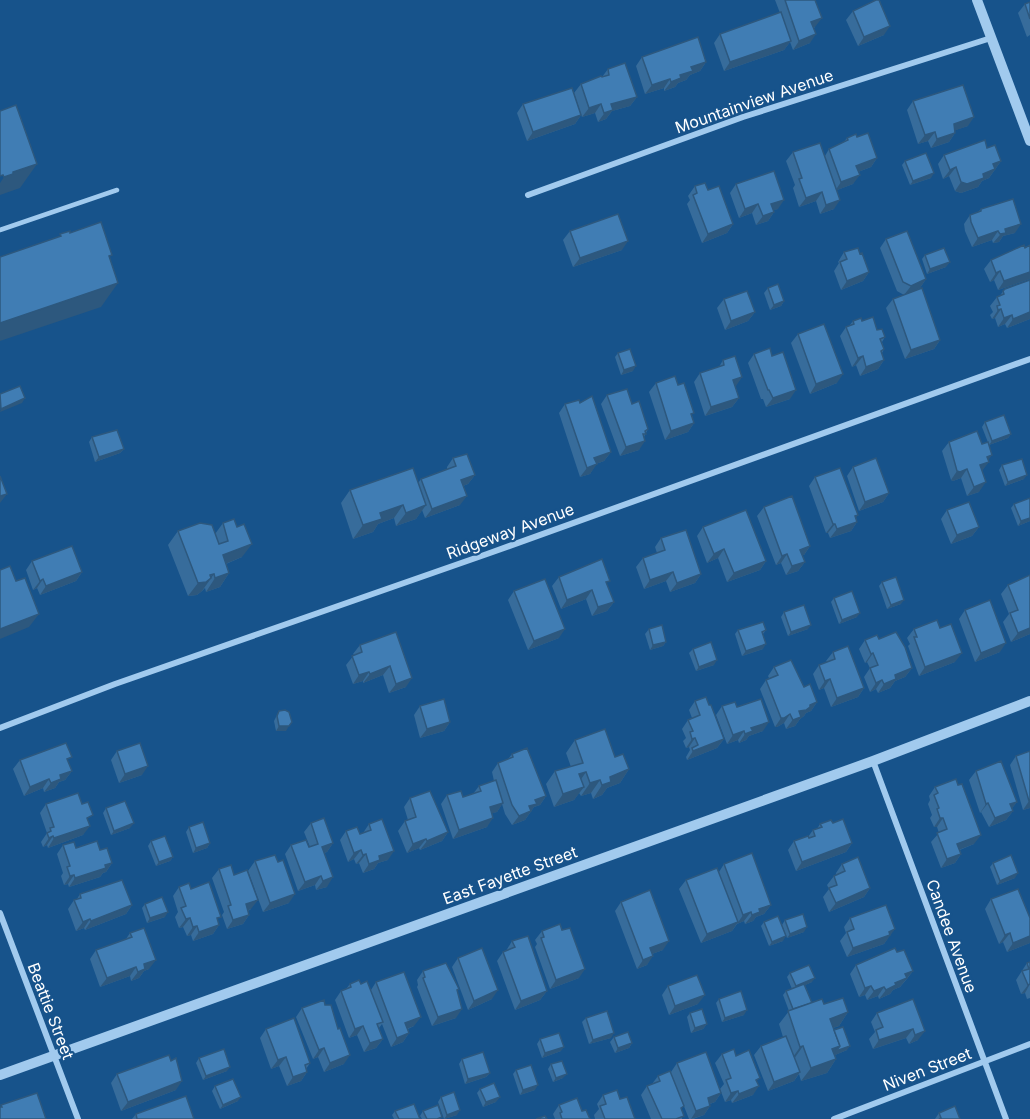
<svg xmlns="http://www.w3.org/2000/svg" width="1030" height="1119" font-family="Inter,sans-serif">
	<rect width="100%" height="100%" fill="#17538b"/>
	<g fill="none" stroke-linecap="round" stroke-linejoin="round">
		<polyline stroke="#a1caee" stroke-width="4.5" points="0,230 117,190"/>
		<g stroke="#a1caee" stroke-width="6">
			<polyline points="528,195 743,117 991,38"/>
			<polyline points="0,728 115,684 487,554 1030,359"/>
			<polyline points="873,761 1006,1119"/>
			<polyline points="0,913 78,1119"/>
			<polyline points="834,1119 1030,1044"/>
		</g>
		<g stroke="#a1caee" stroke-width="10">
			<polyline points="977,0 1030,141"/>
			<polyline points="0,1075 873,761 1030,701"/>
		</g>
	</g>
	<g fill="#376c9b">
		<polygon points="775,0 815,0 815,27 814,28 810,43 793,50 790,42 784,50 724,71 714,43 720,34 780,13"/>
		<polygon points="876,0 880,0 884,35 858,46 846,20 853,11"/>
		<polygon points="1030,2 1030,35 1027,37 1018,13 1025,4"/>
		<polygon points="642,57 706,62 700,71 690,75 686,80 678,83 675,87 664,91 664,88 645,94 636,66"/>
		<polygon points="608,69 637,97 630,106 612,111 606,119 598,122 595,113 582,117 574,93 581,84 602,77"/>
		<polygon points="913,101 968,126 955,130 955,133 949,142 931,148 928,141 918,144 907,110"/>
		<polygon points="523,104 581,115 575,124 527,141 517,113"/>
		<polygon points="857,137 877,158 871,167 858,172 853,184 837,190 834,209 820,214 816,201 799,207 793,188 795,185 786,161 793,152 825,156 829,149 843,143 847,138"/>
		<polygon points="987,148 1001,161 989,178 982,181 978,187 961,193 955,191 949,176 943,179 938,164 944,155"/>
		<polygon points="905,161 931,178 910,185 902,165"/>
		<polygon points="736,184 778,209 773,210 774,212 768,221 756,225 752,213 739,218 730,193"/>
		<polygon points="695,186 708,190 733,224 727,233 702,243 687,204 690,200 688,196"/>
		<polygon points="981,209 1015,233 1003,236 999,242 993,243 992,240 972,247 965,231 964,224 970,215 978,212"/>
		<polygon points="570,231 622,250 573,267 563,240"/>
		<polygon points="886,239 926,279 920,288 904,295 897,291 880,248"/>
		<polygon points="1030,245 1030,279 998,290 994,280 990,282 984,269 991,260"/>
		<polygon points="844,252 860,254 869,272 863,281 841,290 834,271 839,263 838,262"/>
		<polygon points="925,255 946,267 927,274 922,259"/>
		<polygon points="768,288 784,301 781,306 770,310 764,293"/>
		<polygon points="1003,291 1030,319 1007,328 1005,324 998,327 995,318 992,319 990,315 993,312 990,306 997,297 1000,296"/>
		<polygon points="724,299 755,312 748,321 725,330 717,308"/>
		<polygon points="893,299 940,340 934,349 905,359 886,308"/>
		<polygon points="853,321 862,321 877,330 885,337 882,342 884,349 882,353 884,360 878,369 860,376 856,365 852,367 840,336 846,327 849,326"/>
		<polygon points="798,334 837,383 810,394 791,343"/>
		<polygon points="618,353 633,371 621,375 615,357"/>
		<polygon points="754,354 790,399 766,407 763,399 761,399 748,363"/>
		<polygon points="723,360 742,377 735,386 739,398 732,407 705,416 694,382 700,373 719,367"/>
		<polygon points="656,383 692,416 694,423 688,432 665,440 649,392"/>
		<polygon points="607,395 632,404 648,429 644,437 639,450 620,456 601,404"/>
		<polygon points="565,404 611,452 604,461 596,464 590,474 580,477 559,413"/>
		<polygon points="985,422 1011,434 1008,438 989,445 982,427"/>
		<polygon points="92,437 124,449 120,453 95,462 89,442"/>
		<polygon points="949,442 988,461 982,471 979,492 967,496 961,478 953,481 951,480 942,451"/>
		<polygon points="453,458 475,475 468,484 463,486 460,505 425,518 422,510 416,519 396,526 394,518 378,524 373,532 353,539 341,503 350,490 418,483 421,479 447,469 447,467"/>
		<polygon points="1002,465 1024,479 1005,486 999,470"/>
		<polygon points="853,467 889,493 883,502 859,511 847,476"/>
		<polygon points="815,477 856,518 857,522 851,531 830,538 828,533 826,533 809,486"/>
		<polygon points="1030,498 1030,521 1018,526 1011,508 1014,504"/>
		<polygon points="764,507 810,546 804,555 802,555 805,562 798,571 786,575 781,563 776,565 757,516"/>
		<polygon points="947,510 979,527 972,536 951,544 941,519"/>
		<polygon points="223,523 242,557 226,564 229,573 220,587 206,592 205,588 202,591 197,595 188,596 168,545 178,531 215,534"/>
		<polygon points="703,527 766,561 760,570 727,582 718,558 707,563 697,536"/>
		<polygon points="661,538 701,574 695,583 670,592 666,581 644,589 636,567 643,558 657,553 655,547"/>
		<polygon points="32,561 82,572 76,581 40,595 37,588 33,590 26,570"/>
		<polygon points="559,577 607,585 614,602 607,611 592,616 586,599 561,609 552,586"/>
		<polygon points="882,582 901,604 887,609 879,586"/>
		<polygon points="1008,585 1030,634 1011,642 1003,622 1009,614 1001,594"/>
		<polygon points="514,591 559,638 528,650 508,600"/>
		<polygon points="834,598 857,617 839,624 831,602"/>
		<polygon points="965,610 1000,652 975,662 959,619"/>
		<polygon points="784,612 808,629 788,636 781,617"/>
		<polygon points="649,629 666,642 663,646 650,650 645,634"/>
		<polygon points="914,629 955,662 919,676 908,646 910,644 907,638"/>
		<polygon points="738,630 766,630 763,634 763,649 742,656 735,634"/>
		<polygon points="396,632 406,687 389,693 383,675 363,683 363,681 353,684 346,665 354,655 353,654 360,645"/>
		<polygon points="879,639 912,668 905,677 895,681 890,688 878,693 876,689 870,692 864,677 870,668 867,662 865,663 859,649 865,640"/>
		<polygon points="693,649 714,665 696,671 689,653"/>
		<polygon points="833,652 864,688 858,697 831,707 824,688 819,690 813,674 819,665 827,662 826,661"/>
		<polygon points="774,667 804,687 817,702 811,711 806,713 804,716 800,719 795,726 786,729 784,723 777,727 775,727 760,689 766,680 769,678 768,676"/>
		<polygon points="695,701 724,739 717,748 687,760 686,757 690,750 689,747 686,748 683,741 686,738 682,729 688,720 692,718 689,710"/>
		<polygon points="420,706 450,722 444,731 420,738 414,715"/>
		<polygon points="722,706 737,707 763,731 749,736 746,740 739,743 738,740 727,744 716,715"/>
		<polygon points="279,711 286,731 276,731 274,721"/>
		<polygon points="575,740 615,757 629,769 620,783 607,788 602,795 593,799 591,793 581,796 579,793 574,800 554,807 546,784 555,771 571,767 566,753"/>
		<polygon points="117,751 142,775 119,783 111,760"/>
		<polygon points="1030,751 1030,808 1023,810 1010,765 1016,756"/>
		<polygon points="512,754 546,796 540,805 534,807 525,820 512,825 505,814 502,804 497,812 492,813 487,827 453,839 441,804 447,795 463,797 473,794 479,786 494,781 492,772 498,763 508,759"/>
		<polygon points="20,760 68,762 72,771 65,780 59,782 55,788 44,792 43,788 24,796 13,769"/>
		<polygon points="976,771 1017,802 1012,808 1013,811 1006,820 989,827 981,812 980,813 969,780"/>
		<polygon points="935,787 974,844 960,850 961,854 955,863 941,868 931,842 939,833 937,827 934,827 930,818 932,815 928,804 930,800 929,796"/>
		<polygon points="410,798 448,832 442,841 420,850 419,848 407,853 398,831 405,821 408,820 404,807"/>
		<polygon points="46,804 88,822 83,835 48,848 47,845 43,847 41,842 47,833 40,813"/>
		<polygon points="106,808 130,828 111,835 103,813"/>
		<polygon points="311,823 333,843 327,852 324,853 327,887 316,890 315,885 298,891 285,854 291,845 310,847 304,832"/>
		<polygon points="833,823 852,843 846,852 796,871 788,850 794,841 808,837 813,830 817,829 820,824"/>
		<polygon points="369,824 388,860 378,863 374,869 363,873 359,863 356,864 354,859 348,862 340,840 346,831 360,834 363,833"/>
		<polygon points="189,827 210,843 207,848 193,853 186,832"/>
		<polygon points="151,841 173,857 170,861 156,866 148,846"/>
		<polygon points="63,845 76,848 100,850 112,863 106,872 103,873 100,877 69,887 68,884 64,885 61,876 63,873 57,854"/>
		<polygon points="255,861 289,903 263,912 248,871"/>
		<polygon points="993,863 1015,878 997,885 990,867"/>
		<polygon points="724,864 771,905 764,914 756,917 753,921 745,924 744,921 737,924 732,931 701,943 679,889 686,880 719,872"/>
		<polygon points="842,864 870,888 864,897 829,912 823,897 829,889 827,885 834,876 836,875 836,873"/>
		<polygon points="219,869 234,875 251,909 248,911 249,915 243,924 227,929 222,915 224,912 212,878"/>
		<polygon points="179,887 191,889 218,922 219,925 213,934 193,941 191,935 187,936 183,927 179,928 175,917 178,912 173,896"/>
		<polygon points="80,894 132,905 126,914 85,930 84,928 76,931 68,909 74,900 77,899"/>
		<polygon points="991,899 1030,918 1030,943 1007,952 1003,942 999,944 985,909"/>
		<polygon points="621,902 663,950 652,954 647,965 637,969 615,911"/>
		<polygon points="145,904 165,917 147,923 142,908"/>
		<polygon points="850,918 888,938 884,944 847,957 840,941 846,933 844,927"/>
		<polygon points="785,920 804,932 787,938 782,925"/>
		<polygon points="764,922 783,941 769,946 761,926"/>
		<polygon points="542,931 579,978 550,989 535,947 537,944 535,940"/>
		<polygon points="130,933 149,969 144,971 139,978 131,981 130,976 100,987 90,959 96,950 126,939"/>
		<polygon points="512,941 547,991 540,1000 515,1010 497,961 503,952 506,951"/>
		<polygon points="897,952 913,971 906,980 900,987 893,990 890,994 879,999 878,996 867,1000 865,995 859,997 850,974 856,965"/>
		<polygon points="458,958 492,999 468,1010 452,967"/>
		<polygon points="1030,962 1030,998 1027,999 1025,993 1021,994 1016,980 1027,963"/>
		<polygon points="423,971 458,991 456,1018 432,1026 417,987 418,985 417,980"/>
		<polygon points="790,973 812,982 805,985 812,1003 824,1004 848,1012 839,1026 833,1028 847,1050 835,1055 836,1059 827,1073 801,1081 799,1074 794,1081 768,1091 754,1055 761,1046 783,1037 779,1024 789,1011 783,995 786,991 792,989 787,977"/>
		<polygon points="376,982 414,1026 408,1029 409,1033 403,1042 391,1047 382,1024 379,1028 383,1039 376,1048 364,1052 357,1035 349,1038 335,1000 341,991 346,989 350,984 361,984 371,990"/>
		<polygon points="668,986 698,1004 669,1015 662,995"/>
		<polygon points="719,999 744,1015 722,1022 716,1003"/>
		<polygon points="913,999 918,1040 909,1044 906,1038 873,1049 869,1039 875,1032 871,1022 877,1013"/>
		<polygon points="302,1008 344,1064 324,1072 318,1057 313,1059 296,1017"/>
		<polygon points="690,1013 707,1024 703,1029 691,1033 687,1017"/>
		<polygon points="586,1018 611,1038 589,1044 582,1022"/>
		<polygon points="266,1029 310,1063 306,1069 307,1072 301,1081 287,1086 279,1066 271,1069 260,1038"/>
		<polygon points="614,1037 632,1043 629,1048 615,1053 610,1042"/>
		<polygon points="540,1039 561,1051 542,1058 537,1044"/>
		<polygon points="722,1054 736,1056 757,1082 753,1095 732,1103 731,1100 725,1102 720,1089 724,1084 715,1063"/>
		<polygon points="199,1058 227,1071 203,1080 196,1063"/>
		<polygon points="462,1059 490,1073 486,1077 465,1084 459,1064"/>
		<polygon points="677,1063 721,1093 715,1102 710,1104 710,1106 704,1115 693,1119 689,1119 672,1076 681,1110 682,1119 651,1119 641,1095 647,1086 652,1084 658,1076 671,1072"/>
		<polygon points="551,1064 563,1078 553,1082 548,1069"/>
		<polygon points="516,1070 535,1090 520,1095 513,1074"/>
		<polygon points="117,1074 176,1090 121,1111 111,1083"/>
		<polygon points="215,1086 238,1101 220,1109 212,1091"/>
		<polygon points="480,1089 496,1102 483,1107 477,1093"/>
		<polygon points="603,1095 620,1099 635,1119 595,1119 594,1115 599,1109 597,1104"/>
		<polygon points="441,1097 457,1115 444,1119 438,1102"/>
		<polygon points="559,1105 582,1111 590,1119 555,1119 553,1114"/>
		<polygon points="395,1111 420,1119 394,1119 392,1115"/>
		<polygon points="423,1111 441,1119 422,1119 420,1116"/>
		<polygon points="939,1113 960,1119 935,1119"/>
		<polygon points="136,1114 194,1119 132,1119"/>
	</g>
	<g fill="#2d587e">
		<polygon points="822,18 815,27 805,31 811,22"/>
		<polygon points="890,26 884,35 858,46 864,37"/>
		<polygon points="816,34 810,43 793,50 799,41"/>
		<polygon points="791,41 784,50 724,71 730,62"/>
		<polygon points="706,62 700,71 690,75 686,80 678,83 675,87 664,91 671,82 691,67"/>
		<polygon points="670,79 664,88 645,94 652,85"/>
		<polygon points="637,97 630,106 612,111 606,119 598,122 611,104"/>
		<polygon points="601,104 595,113 582,117 589,108"/>
		<polygon points="581,115 575,124 527,141 533,132"/>
		<polygon points="974,117 968,126 948,133 954,124"/>
		<polygon points="935,132 928,141 918,144 925,135"/>
		<polygon points="955,133 949,142 931,148 937,139"/>
		<polygon points="877,158 871,167 850,175 856,166"/>
		<polygon points="1001,161 989,178 982,181 978,187 961,193 955,191 961,182 983,174 993,164"/>
		<polygon points="37,164 20,188 0,195 0,183 4,177 13,172"/>
		<polygon points="956,167 949,176 943,179 950,170"/>
		<polygon points="934,173 931,178 910,185 913,181"/>
		<polygon points="860,175 853,184 835,191 841,182"/>
		<polygon points="822,192 816,201 799,207 806,198"/>
		<polygon points="784,200 778,209 765,213 771,204"/>
		<polygon points="840,200 834,209 820,214 826,205"/>
		<polygon points="758,204 752,213 739,218 745,209"/>
		<polygon points="774,212 768,221 756,225 763,216"/>
		<polygon points="733,224 727,233 702,243 708,234"/>
		<polygon points="1021,224 1015,233 1003,236 999,242 993,243 1005,229"/>
		<polygon points="998,231 992,240 972,247 978,238"/>
		<polygon points="628,241 622,250 573,267 580,258"/>
		<polygon points="950,262 946,267 927,274 930,269"/>
		<polygon points="1000,271 994,280 990,282 996,273"/>
		<polygon points="869,272 863,281 841,290 847,281"/>
		<polygon points="1030,272 1030,279 998,290 1004,281"/>
		<polygon points="926,279 920,288 904,295 911,286"/>
		<polygon points="118,283 101,307 0,341 0,323"/>
		<polygon points="784,301 781,306 770,310 774,305"/>
		<polygon points="1001,309 995,318 992,319 998,310"/>
		<polygon points="755,312 748,321 725,330 731,321"/>
		<polygon points="1030,312 1030,319 1007,328 1013,319"/>
		<polygon points="1012,315 1005,324 998,327 1004,318"/>
		<polygon points="940,340 934,349 905,359 911,350"/>
		<polygon points="863,356 856,365 852,367 858,358"/>
		<polygon points="884,360 878,369 860,376 866,367"/>
		<polygon points="636,366 633,371 621,375 624,370"/>
		<polygon points="843,374 837,383 810,394 816,384"/>
		<polygon points="742,377 736,386 726,389 733,380"/>
		<polygon points="796,390 790,399 766,407 773,398"/>
		<polygon points="25,398 22,403 0,412 1,409"/>
		<polygon points="739,398 732,407 705,416 711,407"/>
		<polygon points="694,423 688,432 665,440 671,431"/>
		<polygon points="1011,434 1008,438 989,445 992,441"/>
		<polygon points="645,441 639,450 620,456 626,447"/>
		<polygon points="124,449 120,453 95,462 99,457"/>
		<polygon points="611,452 604,461 588,467 594,458"/>
		<polygon points="992,455 986,463 989,462 982,471 973,474 987,457"/>
		<polygon points="597,464 590,474 580,477 587,468"/>
		<polygon points="967,469 961,478 953,481 951,480 957,471"/>
		<polygon points="475,475 468,484 455,489 461,480"/>
		<polygon points="1027,475 1024,479 1005,486 1008,482"/>
		<polygon points="986,482 979,492 967,496 974,487"/>
		<polygon points="889,493 883,502 859,511 865,502"/>
		<polygon points="7,494 0,503 0,496"/>
		<polygon points="467,496 460,505 425,518 432,509"/>
		<polygon points="403,505 394,518 378,524 373,532 353,539 363,525 380,513"/>
		<polygon points="426,505 416,519 396,526 406,513"/>
		<polygon points="858,515 852,524 857,522 851,531 830,538 837,529 855,516"/>
		<polygon points="1030,518 1030,521 1018,526 1021,521"/>
		<polygon points="833,524 835,524 828,533 826,533"/>
		<polygon points="979,527 972,536 951,544 957,535"/>
		<polygon points="252,544 242,557 213,569 223,555"/>
		<polygon points="810,546 804,555 794,559 800,550"/>
		<polygon points="724,549 718,558 707,563 714,554"/>
		<polygon points="787,554 781,563 776,565 782,556"/>
		<polygon points="766,561 760,570 727,582 734,573"/>
		<polygon points="805,562 798,571 786,575 792,566"/>
		<polygon points="82,572 76,581 40,595 46,586"/>
		<polygon points="673,572 666,581 644,589 650,580"/>
		<polygon points="229,573 220,587 206,592 215,578"/>
		<polygon points="214,574 202,591 197,595 188,596 198,583"/>
		<polygon points="701,574 695,583 670,592 677,583"/>
		<polygon points="43,579 37,588 33,590 40,581"/>
		<polygon points="592,590 586,599 561,609 567,600"/>
		<polygon points="904,600 901,604 887,609 891,605"/>
		<polygon points="614,602 607,611 592,616 598,607"/>
		<polygon points="860,613 857,617 839,624 842,620"/>
		<polygon points="39,614 29,627 0,639 0,629"/>
		<polygon points="811,625 808,629 788,636 791,632"/>
		<polygon points="1030,628 1030,634 1011,642 1018,633"/>
		<polygon points="565,629 559,638 528,650 534,641"/>
		<polygon points="666,642 663,646 650,650 653,645"/>
		<polygon points="1006,643 1000,652 975,662 981,653"/>
		<polygon points="766,644 763,649 742,656 746,651"/>
		<polygon points="873,653 867,662 865,663 871,654"/>
		<polygon points="962,653 955,662 919,676 925,667"/>
		<polygon points="717,660 714,665 696,671 699,667"/>
		<polygon points="390,666 383,675 363,683 370,674"/>
		<polygon points="912,668 905,677 895,681 890,688 878,693 884,684 895,675"/>
		<polygon points="369,672 363,681 353,684 359,675"/>
		<polygon points="412,678 406,687 389,693 396,684"/>
		<polygon points="830,679 824,688 819,690 825,681"/>
		<polygon points="882,680 876,689 870,692 876,683"/>
		<polygon points="864,688 858,697 831,707 837,698"/>
		<polygon points="817,702 811,711 806,713 804,716 800,719 795,726 786,729 799,711 810,705"/>
		<polygon points="790,714 784,723 777,727 775,727 781,718"/>
		<polygon points="450,722 444,731 420,738 427,729"/>
		<polygon points="769,722 763,731 749,736 746,740 739,743 745,734 751,728"/>
		<polygon points="279,726 289,726 286,731 276,731"/>
		<polygon points="744,731 738,740 727,744 733,735"/>
		<polygon points="695,738 689,747 686,748 692,739"/>
		<polygon points="724,739 717,748 687,760 693,751"/>
		<polygon points="148,766 142,775 119,783 125,774"/>
		<polygon points="629,769 620,783 607,788 602,795 593,799 602,785 610,777"/>
		<polygon points="72,771 65,780 59,782 55,788 44,792 51,783 60,775"/>
		<polygon points="586,772 577,785 579,774"/>
		<polygon points="49,779 43,788 24,796 30,787"/>
		<polygon points="600,780 591,793 581,796 590,783"/>
		<polygon points="584,787 574,800 554,807 563,794"/>
		<polygon points="546,796 540,805 534,807 525,820 512,825 519,816 535,800"/>
		<polygon points="1029,801 1030,801 1030,808 1023,810"/>
		<polygon points="1017,802 1010,811 1010,804"/>
		<polygon points="503,803 497,812 483,816 490,807"/>
		<polygon points="988,803 981,812 980,813 986,804"/>
		<polygon points="1013,811 1006,820 989,827 995,818"/>
		<polygon points="493,818 487,827 453,839 459,830"/>
		<polygon points="940,818 943,818 937,827 934,827"/>
		<polygon points="134,823 130,828 111,835 114,831"/>
		<polygon points="90,826 83,835 48,848 54,838"/>
		<polygon points="448,832 442,841 420,850 427,841"/>
		<polygon points="981,835 974,844 951,853 957,844"/>
		<polygon points="53,836 47,845 43,847 49,838"/>
		<polygon points="426,839 419,848 407,853 413,844"/>
		<polygon points="210,843 207,848 193,853 196,848"/>
		<polygon points="333,843 327,852 316,856 322,847"/>
		<polygon points="852,843 846,852 796,871 802,862"/>
		<polygon points="361,850 354,859 348,862 354,853"/>
		<polygon points="394,851 388,860 378,863 374,869 363,873 369,864 379,856"/>
		<polygon points="366,854 359,863 356,864 363,855"/>
		<polygon points="961,854 955,863 941,868 947,859"/>
		<polygon points="173,857 170,861 156,866 159,862"/>
		<polygon points="112,863 106,872 103,873 100,877 69,887 75,878"/>
		<polygon points="1018,873 1015,878 997,885 1000,881"/>
		<polygon points="74,875 68,884 64,885 70,876"/>
		<polygon points="321,876 315,885 298,891 305,882"/>
		<polygon points="333,877 327,887 316,890 323,881"/>
		<polygon points="870,888 864,897 829,912 836,903"/>
		<polygon points="295,894 289,903 263,912 270,903"/>
		<polygon points="258,900 251,909 240,914 246,904"/>
		<polygon points="132,905 126,914 85,930 91,921"/>
		<polygon points="771,905 764,914 756,917 753,921 745,924 752,915 759,909"/>
		<polygon points="168,912 165,917 147,923 150,918"/>
		<polygon points="751,912 744,921 737,924 743,915"/>
		<polygon points="249,915 243,924 227,929 233,920"/>
		<polygon points="190,918 183,927 179,928 186,919"/>
		<polygon points="90,919 84,928 76,931 83,922"/>
		<polygon points="738,922 732,931 701,943 707,934"/>
		<polygon points="219,925 213,934 193,941 199,932"/>
		<polygon points="197,926 191,935 187,936 193,927"/>
		<polygon points="807,927 804,932 787,938 790,934"/>
		<polygon points="895,929 884,944 847,957 853,948"/>
		<polygon points="1010,933 1003,942 999,944 1005,935"/>
		<polygon points="786,936 783,941 769,946 772,942"/>
		<polygon points="1030,936 1030,943 1007,952 1013,943"/>
		<polygon points="669,941 663,950 644,957 650,948"/>
		<polygon points="653,956 647,965 637,969 643,960"/>
		<polygon points="156,960 149,969 144,971 139,978 131,981 144,964"/>
		<polygon points="136,967 130,976 100,987 107,978"/>
		<polygon points="585,969 579,978 550,989 556,980"/>
		<polygon points="913,971 900,987 893,990 890,994 879,999 886,990 905,974"/>
		<polygon points="815,978 812,982 793,991 796,986"/>
		<polygon points="1030,984 1025,993 1021,994 1028,985"/>
		<polygon points="871,986 865,995 859,997 865,988"/>
		<polygon points="884,987 878,996 867,1000 874,991"/>
		<polygon points="498,990 492,999 468,1010 474,1001"/>
		<polygon points="547,991 540,1000 515,1010 521,1001"/>
		<polygon points="705,995 698,1004 669,1015 675,1006"/>
		<polygon points="462,1009 456,1018 432,1026 438,1017"/>
		<polygon points="747,1010 744,1015 722,1022 725,1018"/>
		<polygon points="848,1012 839,1026 821,1032 830,1019"/>
		<polygon points="421,1017 414,1026 399,1032 405,1023"/>
		<polygon points="707,1024 703,1029 691,1033 695,1028"/>
		<polygon points="363,1026 357,1035 349,1038 355,1029"/>
		<polygon points="913,1029 906,1038 873,1049 879,1040"/>
		<polygon points="925,1031 918,1040 909,1044 915,1035"/>
		<polygon points="409,1033 403,1042 391,1047 397,1038"/>
		<polygon points="614,1033 611,1038 589,1044 593,1040"/>
		<polygon points="383,1039 376,1048 364,1052 370,1043"/>
		<polygon points="632,1043 629,1048 615,1053 618,1048"/>
		<polygon points="803,1046 794,1059 791,1060 800,1047"/>
		<polygon points="840,1046 850,1046 847,1050 833,1056 832,1049"/>
		<polygon points="564,1047 561,1051 542,1058 545,1053"/>
		<polygon points="324,1048 318,1057 313,1059 319,1050"/>
		<polygon points="350,1055 344,1064 324,1072 330,1063"/>
		<polygon points="286,1057 279,1066 271,1069 278,1060"/>
		<polygon points="836,1059 827,1073 801,1081 811,1068"/>
		<polygon points="230,1067 227,1071 203,1080 206,1076"/>
		<polygon points="307,1072 301,1081 287,1086 293,1077"/>
		<polygon points="800,1072 794,1081 768,1091 774,1082"/>
		<polygon points="490,1073 486,1077 465,1084 468,1079"/>
		<polygon points="567,1074 563,1078 553,1082 556,1078"/>
		<polygon points="182,1081 176,1090 121,1111 128,1102"/>
		<polygon points="538,1085 535,1090 520,1095 523,1090"/>
		<polygon points="759,1086 753,1095 732,1103 739,1094"/>
		<polygon points="738,1091 731,1100 725,1102 731,1093"/>
		<polygon points="721,1093 715,1102 701,1107 708,1098"/>
		<polygon points="241,1097 238,1101 220,1109 223,1105"/>
		<polygon points="500,1097 496,1102 483,1107 486,1102"/>
		<polygon points="710,1106 704,1115 691,1119 696,1111"/>
		<polygon points="460,1110 457,1115 444,1119 447,1115"/>
	</g>
	<g fill="#407db4" stroke="#2d587e" stroke-width="1.5">
		<polygon points="785,0 815,0 822,18 811,22 816,34 799,41"/>
		<polygon points="876,0 879,0 890,26 864,37 853,11"/>
		<polygon points="1030,2 1030,19 1025,4"/>
		<polygon points="781,12 791,41 730,62 720,34"/>
		<polygon points="698,37 706,62 691,67 693,71 680,75 681,78 671,82 670,79 652,85 642,57"/>
		<polygon points="625,63 637,97 611,104 613,110 604,113 601,104 589,108 581,84 601,76 602,77 609,75 608,69"/>
		<polygon points="963,85 974,117 954,124 955,133 937,139 935,132 925,135 913,101"/>
		<polygon points="572,88 581,115 533,132 523,104"/>
		<polygon points="16,105 37,164 13,172 13,174 4,177 3,175 0,176 0,111"/>
		<polygon points="868,133 877,158 856,166 860,175 841,182 829,149 848,140 847,138 856,134 857,137"/>
		<polygon points="985,140 987,148 995,145 1001,161 993,164 995,169 983,174 984,178 967,184 961,182 956,167 950,170 944,155"/>
		<polygon points="820,143 840,200 826,205 822,192 806,198 799,179 802,178 793,152"/>
		<polygon points="926,153 934,173 913,181 905,161"/>
		<polygon points="774,171 784,200 771,204 774,212 763,216 758,204 745,209 736,184"/>
		<polygon points="705,183 708,190 719,186 733,224 708,234 693,195 697,193 695,186"/>
		<polygon points="1013,199 1021,224 1005,229 1006,233 1000,234 998,231 978,238 971,222 970,215 981,211 981,209"/>
		<polygon points="618,214 628,241 580,258 570,231"/>
		<polygon points="101,222 112,255 109,256 118,283 0,323 0,257 61,236 60,234 70,231 70,233"/>
		<polygon points="907,231 926,279 911,286 903,282 886,239"/>
		<polygon points="1024,245 1025,248 1030,245 1030,272 1004,281 1000,271 996,273 991,260"/>
		<polygon points="858,248 860,254 862,253 869,272 847,281 840,262 847,259 844,252"/>
		<polygon points="944,248 950,262 930,269 925,255"/>
		<polygon points="1030,280 1030,312 1013,319 1012,315 1004,318 1001,309 998,310 997,306 1000,305 997,297 1004,294 1003,291 1005,289"/>
		<polygon points="778,284 784,301 774,305 768,288"/>
		<polygon points="922,288 940,340 911,350 893,299"/>
		<polygon points="747,291 755,312 731,321 724,299"/>
		<polygon points="873,317 877,330 882,329 885,337 880,339 884,349 881,351 884,360 866,367 863,356 858,358 846,327 854,324 853,321 861,318 862,321"/>
		<polygon points="824,324 843,374 816,384 798,334"/>
		<polygon points="770,348 772,356 783,352 796,390 773,398 769,390 768,390 754,354"/>
		<polygon points="630,349 636,366 624,370 618,353"/>
		<polygon points="735,356 742,377 733,380 739,398 711,407 700,373 724,365 723,360"/>
		<polygon points="675,376 678,385 684,383 694,413 691,414 694,423 671,431 656,383"/>
		<polygon points="20,386 25,398 1,409 0,394"/>
		<polygon points="627,389 632,404 639,401 648,429 645,431 646,434 643,434 645,441 626,447 607,395"/>
		<polygon points="592,396 611,452 594,458 597,464 587,468 565,404 579,400 580,403"/>
		<polygon points="1004,415 1011,434 992,441 985,422"/>
		<polygon points="117,430 124,449 99,457 92,437"/>
		<polygon points="977,431 982,444 988,442 992,455 987,457 989,462 980,465 986,482 974,487 967,469 960,472 957,471 949,442"/>
		<polygon points="467,454 475,475 461,480 467,496 432,509 421,479 456,466 453,458"/>
		<polygon points="876,458 889,493 865,502 853,467"/>
		<polygon points="1022,459 1027,475 1008,482 1002,465"/>
		<polygon points="413,468 426,505 406,513 403,505 380,513 382,519 363,525 350,490"/>
		<polygon points="840,468 858,515 855,516 857,522 837,529 835,524 833,524 815,477"/>
		<polygon points="0,476 7,494 0,496"/>
		<polygon points="792,496 810,546 800,550 805,562 792,566 787,554 782,556 764,507"/>
		<polygon points="1030,498 1030,518 1021,521 1014,504"/>
		<polygon points="969,502 979,527 957,535 947,510"/>
		<polygon points="746,510 766,561 734,573 724,549 714,554 703,527"/>
		<polygon points="234,519 237,527 244,524 252,544 223,555 229,573 215,578 214,574 210,575 211,578 206,582 198,583 178,531 200,523 212,525 219,544 228,541 223,523"/>
		<polygon points="686,530 701,574 677,583 673,572 650,580 643,558 665,550 661,538"/>
		<polygon points="72,546 82,572 46,586 43,579 40,581 32,561"/>
		<polygon points="602,559 610,581 606,582 614,602 598,607 592,590 567,600 559,577"/>
		<polygon points="10,566 16,581 25,578 39,614 0,629 0,570"/>
		<polygon points="1030,575 1030,628 1018,633 1010,613 1018,610 1008,585"/>
		<polygon points="896,577 904,600 891,605 882,582"/>
		<polygon points="545,579 565,629 534,641 514,591"/>
		<polygon points="852,591 860,613 842,620 834,598"/>
		<polygon points="990,600 1006,643 981,653 965,610"/>
		<polygon points="804,605 811,625 791,632 784,612"/>
		<polygon points="937,620 940,628 951,624 962,653 925,667 914,637 917,637 914,629"/>
		<polygon points="763,622 766,630 762,632 766,644 746,651 738,630"/>
		<polygon points="662,625 666,642 653,645 649,629"/>
		<polygon points="396,632 412,678 396,684 390,666 370,674 369,672 359,675 352,656 362,652 360,645"/>
		<polygon points="896,632 905,647 912,668 895,675 896,679 884,684 882,680 876,683 870,668 878,665 873,653 871,654 865,640 877,635 879,639"/>
		<polygon points="711,642 717,660 699,667 693,649"/>
		<polygon points="848,646 864,688 837,698 830,679 825,681 819,665 835,659 833,652"/>
		<polygon points="791,660 804,687 810,684 817,702 810,705 810,707 806,710 799,711 801,717 793,720 790,714 784,718 781,718 766,680 778,675 774,667"/>
		<polygon points="706,697 709,705 711,705 724,739 693,751 692,748 698,745 695,738 692,739 690,732 693,731 688,720 700,715 695,701"/>
		<polygon points="444,699 450,722 427,729 420,706"/>
		<polygon points="761,699 769,722 751,728 753,731 745,734 744,731 733,735 722,706 735,702 737,707"/>
		<polygon points="285,710 289,712 292,722 289,726 279,726 277,716 279,711"/>
		<polygon points="605,729 615,757 623,754 629,769 610,777 611,782 602,785 600,780 590,783 586,772 579,774 584,787 563,794 555,771 583,763 575,740"/>
		<polygon points="66,743 72,757 67,759 72,771 60,775 61,779 51,783 49,779 30,787 20,760"/>
		<polygon points="140,743 148,766 125,774 117,751"/>
		<polygon points="527,748 546,796 535,800 537,804 529,806 531,811 519,816 512,805 498,763 513,757 512,754"/>
		<polygon points="1030,751 1030,801 1029,801 1016,756"/>
		<polygon points="1001,761 1017,802 1010,804 1013,811 995,818 988,803 986,804 976,771"/>
		<polygon points="956,779 958,785 962,784 981,835 957,844 961,854 947,859 937,833 947,829 943,818 940,818 937,809 939,808 934,795 938,793 935,787"/>
		<polygon points="496,780 503,803 490,807 493,818 459,830 447,795 461,791 463,797 481,791 479,786"/>
		<polygon points="430,791 448,832 427,841 426,839 413,844 405,821 416,817 410,798"/>
		<polygon points="78,793 82,804 88,802 93,815 87,818 90,826 54,838 53,836 49,838 47,833 51,831 50,828 54,827 46,804"/>
		<polygon points="125,801 134,823 114,831 106,808"/>
		<polygon points="324,818 333,843 322,847 333,877 323,881 321,876 305,882 291,845 306,840 309,847 318,844 311,823"/>
		<polygon points="382,819 394,851 379,856 380,860 369,864 366,854 363,855 361,850 354,853 346,831 357,827 360,834 371,830 369,824"/>
		<polygon points="843,819 852,843 802,862 794,841 808,836 809,838 815,836 813,830 822,827 820,824 831,820 833,823"/>
		<polygon points="203,822 210,843 196,848 189,827"/>
		<polygon points="165,836 173,857 159,862 151,841"/>
		<polygon points="97,841 100,850 107,848 112,863 105,865 106,868 75,878 74,875 70,876 67,867 70,866 63,845 74,842 76,848"/>
		<polygon points="752,853 771,905 759,909 760,912 752,915 751,912 743,915 724,864"/>
		<polygon points="275,855 278,862 283,860 295,894 270,903 255,861"/>
		<polygon points="1011,855 1018,873 1000,881 993,863"/>
		<polygon points="858,857 870,888 836,903 829,888 837,885 834,876 845,871 842,864"/>
		<polygon points="231,865 234,875 247,870 258,900 246,904 249,915 233,920 228,906 231,905 219,869"/>
		<polygon points="717,868 738,922 707,934 686,880"/>
		<polygon points="122,880 132,905 91,921 90,919 83,922 74,900 81,898 80,894"/>
		<polygon points="209,882 221,917 217,918 219,925 199,932 197,926 193,927 190,918 186,919 181,908 186,906 179,887 189,883 191,889"/>
		<polygon points="1018,889 1030,918 1030,936 1013,943 1010,933 1005,935 991,899"/>
		<polygon points="650,890 669,941 650,948 653,956 643,960 621,902"/>
		<polygon points="162,897 168,912 150,918 145,904"/>
		<polygon points="886,905 895,929 889,932 890,935 853,948 847,932 854,929 850,918"/>
		<polygon points="803,914 807,927 790,934 785,920"/>
		<polygon points="778,916 786,936 772,942 764,922"/>
		<polygon points="560,924 562,930 570,928 585,969 556,980 541,938 544,937 542,931"/>
		<polygon points="144,928 156,960 144,964 145,969 138,972 136,967 107,978 96,950 132,937 130,933"/>
		<polygon points="528,936 547,991 521,1001 503,952 515,947 512,941"/>
		<polygon points="482,948 498,990 474,1001 458,958"/>
		<polygon points="895,948 897,952 904,950 913,971 905,974 907,978 895,983 896,985 886,990 884,987 874,991 871,986 865,988 856,965"/>
		<polygon points="1030,962 1030,984 1028,985 1022,971 1029,969 1027,963"/>
		<polygon points="446,963 459,989 457,990 462,1009 438,1017 423,978 425,977 423,971"/>
		<polygon points="809,965 815,978 796,986 790,973"/>
		<polygon points="404,972 421,1017 405,1023 409,1033 397,1038 376,982"/>
		<polygon points="697,975 705,995 675,1006 668,986"/>
		<polygon points="359,980 361,984 367,981 383,1022 377,1024 383,1039 370,1043 363,1026 355,1029 341,991 351,987 350,984"/>
		<polygon points="804,984 812,1003 793,1009 786,991"/>
		<polygon points="741,991 747,1010 725,1018 719,999"/>
		<polygon points="843,998 848,1012 830,1019 840,1046 832,1049 836,1059 811,1068 803,1046 800,1047 788,1011 822,999 824,1004"/>
		<polygon points="913,999 925,1031 915,1035 913,1029 879,1040 876,1030 883,1027 877,1013"/>
		<polygon points="324,1000 325,1005 331,1005 338,1029 340,1028 350,1055 330,1063 324,1048 319,1050 302,1008"/>
		<polygon points="702,1009 707,1024 695,1028 690,1013"/>
		<polygon points="607,1011 614,1033 593,1040 586,1018"/>
		<polygon points="294,1018 310,1063 305,1065 307,1072 293,1077 286,1057 278,1060 266,1029"/>
		<polygon points="843,1027 850,1046 836,1051 840,1046 834,1030"/>
		<polygon points="628,1032 632,1043 618,1048 614,1037"/>
		<polygon points="559,1033 564,1047 545,1053 540,1039"/>
		<polygon points="786,1036 800,1072 774,1082 761,1046"/>
		<polygon points="224,1049 230,1067 206,1076 199,1058"/>
		<polygon points="734,1049 736,1056 749,1050 760,1078 756,1080 759,1086 739,1094 738,1091 731,1093 726,1080 731,1078 722,1054"/>
		<polygon points="483,1052 490,1073 468,1079 462,1059"/>
		<polygon points="706,1052 721,1093 708,1098 710,1106 696,1111 677,1063"/>
		<polygon points="169,1055 171,1061 176,1058 182,1081 128,1102 117,1074"/>
		<polygon points="562,1061 567,1074 556,1078 551,1064"/>
		<polygon points="531,1065 538,1085 523,1090 516,1070"/>
		<polygon points="670,1071 684,1106 681,1108 684,1116 676,1119 662,1119 647,1086 660,1081 658,1076"/>
		<polygon points="233,1079 241,1097 223,1105 215,1086"/>
		<polygon points="494,1083 500,1097 486,1102 480,1089"/>
		<polygon points="617,1090 620,1099 627,1097 635,1119 605,1119 600,1106 606,1104 603,1095"/>
		<polygon points="454,1092 460,1110 447,1115 441,1097"/>
		<polygon points="37,1093 46,1119 0,1119 0,1107 2,1107 1,1105"/>
		<polygon points="186,1096 194,1119 137,1119 136,1114"/>
		<polygon points="577,1098 582,1111 586,1110 590,1119 562,1119 560,1113 562,1112 559,1105"/>
		<polygon points="414,1104 420,1119 399,1119 395,1111"/>
		<polygon points="438,1105 442,1117 437,1119 427,1119 423,1111"/>
		<polygon points="955,1106 960,1119 939,1119 941,1118 939,1113"/>
		<polygon points="545,1116 547,1119 536,1119"/>
	</g>
	<g text-anchor="middle" stroke-width="4.5" stroke-linejoin="round" paint-order="stroke">
		<g font-size="16" fill="#fff" stroke="#17538b">
			<text transform="translate(754 101) rotate(-19)" y="6">Mountainview Avenue</text>
			<text transform="translate(510 531) rotate(-20)" y="6">Ridgeway Avenue</text>
			<text transform="translate(510 875) rotate(-20)" y="6">East Fayette Street</text>
			<text transform="translate(952 936) rotate(70)" y="6">Candee Avenue</text>
			<text transform="translate(51 1011) rotate(69)" y="6">Beattie Street</text>
			<text transform="translate(927 1069) rotate(-21)" y="6">Niven Street</text>
		</g>
	</g>
</svg>
